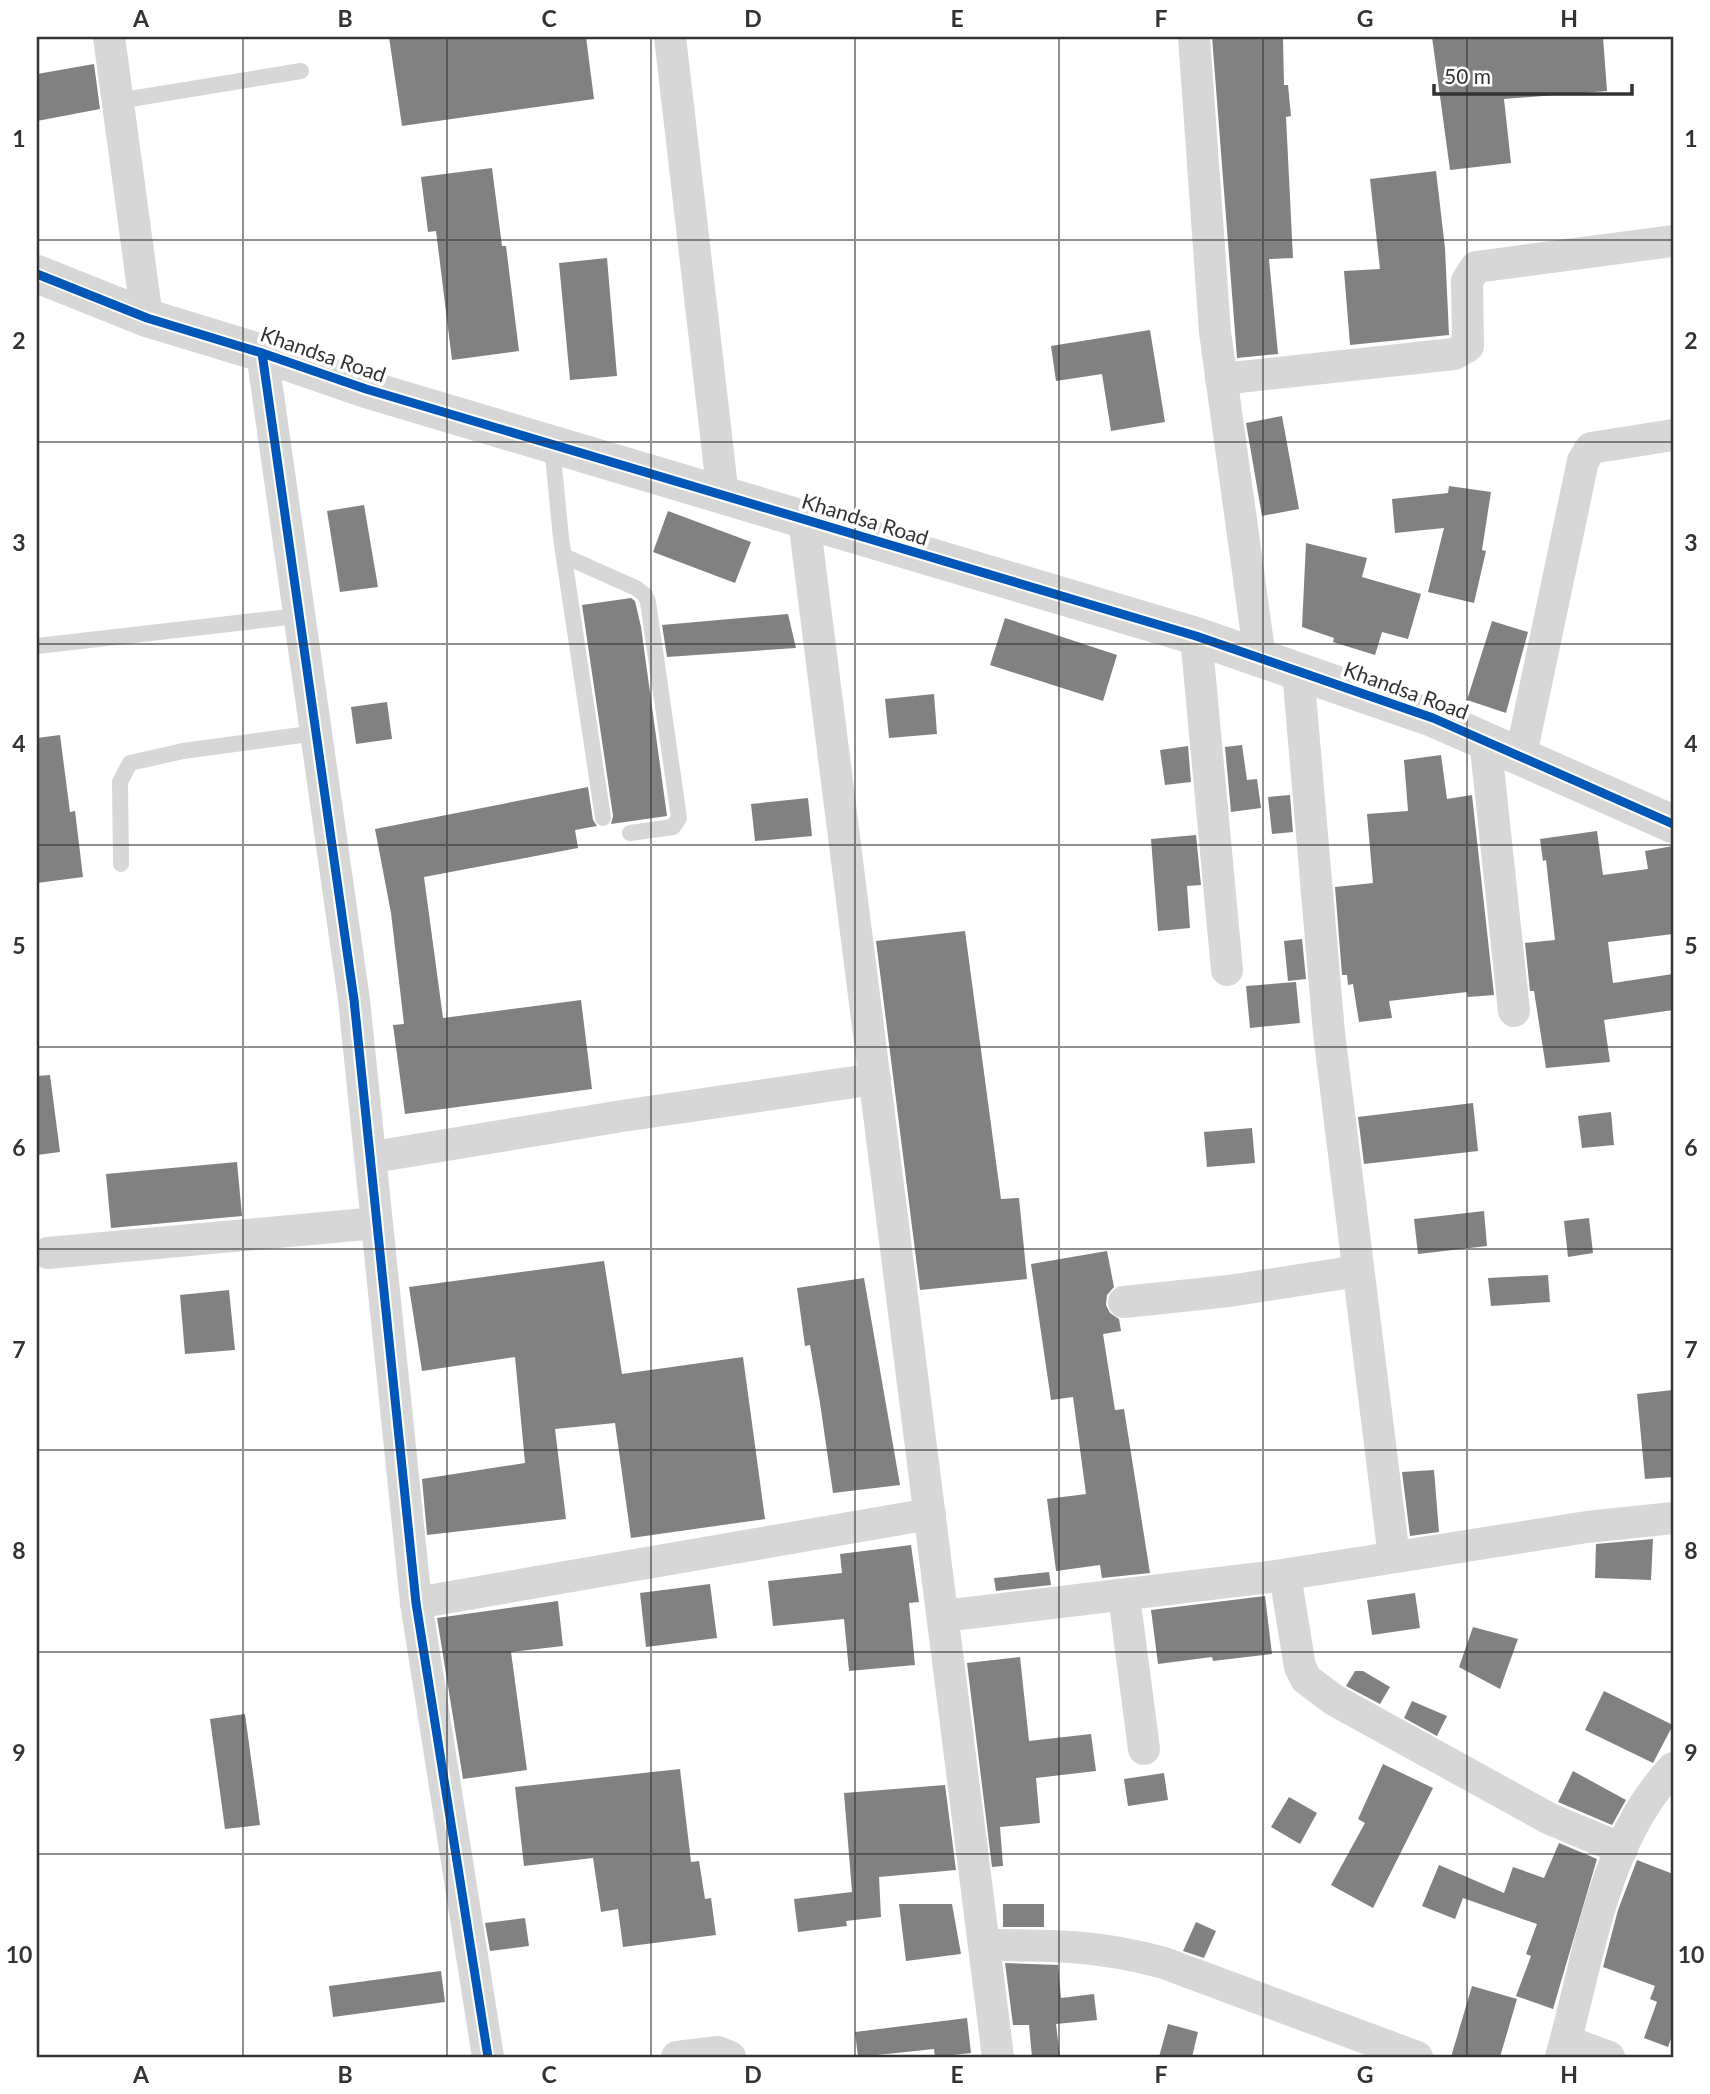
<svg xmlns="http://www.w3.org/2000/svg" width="1710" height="2094" font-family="Lato,sans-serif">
	<rect width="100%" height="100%" fill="#fff"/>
	<g fill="#818181">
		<polygon points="389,37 586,37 594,99 402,126"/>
		<polygon points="1212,37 1283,37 1284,85 1288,85 1291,116 1286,117 1293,258 1269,259 1278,354 1237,358"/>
		<polygon points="1432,37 1603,37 1607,91 1504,99 1511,163 1450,170"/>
		<polygon points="94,64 100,109 37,121 37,74"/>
		<polygon points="492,168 502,246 506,246 519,351 452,360 436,231 428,232 421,177"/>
		<polygon points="1436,171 1445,248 1449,335 1350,345 1344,271 1380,269 1370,179"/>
		<polygon points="607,258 617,376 570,380 559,263"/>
		<polygon points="1150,330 1165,422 1111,431 1102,374 1056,381 1051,346"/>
		<polygon points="1282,416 1299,509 1262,516 1246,423"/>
		<polygon points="1449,486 1491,492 1482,550 1486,551 1474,603 1428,592 1444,528 1395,533 1392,499 1448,493"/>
		<polygon points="364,505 378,587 340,592 327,511"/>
		<polygon points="668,511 751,542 735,583 653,552"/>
		<polygon points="1306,543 1367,558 1362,577 1421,594 1408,639 1382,632 1375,655 1333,642 1334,638 1302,627"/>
		<polygon points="631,598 635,601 641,627 667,816 611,824 613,816 582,605"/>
		<polygon points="788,614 796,648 667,657 662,625"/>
		<polygon points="1005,618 1117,655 1103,701 990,665"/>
		<polygon points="1492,621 1528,632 1506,713 1467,700"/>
		<polygon points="934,694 937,734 889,738 885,699"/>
		<polygon points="387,702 392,739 356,744 351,707"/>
		<polygon points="60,735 70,812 75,811 83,877 37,883 37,738"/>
		<polygon points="1242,745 1247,780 1257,779 1261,808 1231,812 1225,747"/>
		<polygon points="1188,746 1191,782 1165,785 1160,750"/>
		<polygon points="1441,755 1447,799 1472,795 1494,995 1468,997 1467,992 1389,1001 1392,1018 1359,1022 1353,984 1348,985 1347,975 1342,975 1335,887 1373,883 1367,814 1408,811 1404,760"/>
		<polygon points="588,787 593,820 597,826 575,830 578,848 424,877 443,1018 581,1000 592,1089 405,1114 393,1025 404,1024 391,913 375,829"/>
		<polygon points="1290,795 1293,832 1272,834 1268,797"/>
		<polygon points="808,798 812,836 755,841 751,804"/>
		<polygon points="1597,831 1603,875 1648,869 1645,851 1673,846 1673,934 1608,942 1613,983 1673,974 1673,1010 1604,1020 1610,1062 1546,1068 1534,991 1530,991 1525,943 1555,940 1546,860 1543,861 1540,839"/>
		<polygon points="1196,835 1201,885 1187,886 1190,928 1158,931 1151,839"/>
		<polygon points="965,931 1001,1199 1019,1198 1027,1279 920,1290 876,941"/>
		<polygon points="1302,939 1306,979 1288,981 1284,941"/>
		<polygon points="1296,982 1300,1023 1250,1028 1246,986"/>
		<polygon points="50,1075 60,1152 37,1155 37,1076"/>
		<polygon points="1473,1103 1478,1151 1364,1164 1358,1117"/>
		<polygon points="1611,1112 1614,1145 1582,1148 1578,1116"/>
		<polygon points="1252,1128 1255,1163 1207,1167 1204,1132"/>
		<polygon points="237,1162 242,1216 111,1228 106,1174"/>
		<polygon points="1484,1211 1487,1246 1418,1254 1414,1219"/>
		<polygon points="1589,1218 1593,1253 1568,1257 1564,1221"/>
		<polygon points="1107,1251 1114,1287 1107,1295 1106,1305 1110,1313 1119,1319 1121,1331 1103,1334 1115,1410 1124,1409 1150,1573 1102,1578 1100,1565 1056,1571 1047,1499 1086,1494 1073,1397 1051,1400 1031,1264"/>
		<polygon points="604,1261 622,1374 743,1357 765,1519 631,1538 615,1423 555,1429 566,1519 427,1535 422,1479 525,1463 515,1357 422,1371 409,1287"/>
		<polygon points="1548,1275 1550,1302 1491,1306 1488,1278"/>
		<polygon points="864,1278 900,1485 833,1493 820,1403 810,1345 805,1346 797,1288"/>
		<polygon points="229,1290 235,1350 185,1354 180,1295"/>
		<polygon points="1673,1390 1673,1477 1645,1479 1637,1394"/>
		<polygon points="1434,1470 1439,1532 1410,1536 1402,1472"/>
		<polygon points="1653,1539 1651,1580 1595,1578 1596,1544"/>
		<polygon points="911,1545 919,1602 909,1603 915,1665 849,1671 844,1619 773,1626 768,1581 842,1573 840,1554"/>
		<polygon points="1049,1572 1051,1585 996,1591 994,1578"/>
		<polygon points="710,1584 717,1638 646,1647 640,1593"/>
		<polygon points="1415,1593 1420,1628 1372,1635 1367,1600"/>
		<polygon points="1265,1596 1272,1654 1213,1661 1212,1657 1158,1664 1151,1610"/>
		<polygon points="558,1601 563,1646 511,1652 527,1770 463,1779 437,1618"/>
		<polygon points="1473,1627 1518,1639 1500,1689 1459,1667"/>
		<polygon points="1020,1657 1029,1741 1091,1734 1096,1771 1036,1778 1040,1823 1000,1827 1003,1866 992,1867 967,1663"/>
		<polygon points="1355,1671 1363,1671 1390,1687 1380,1704 1346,1686"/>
		<polygon points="1604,1691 1673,1725 1653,1763 1585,1730"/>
		<polygon points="1412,1701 1447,1716 1437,1736 1404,1718"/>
		<polygon points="245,1714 260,1825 225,1829 210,1719"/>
		<polygon points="1383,1764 1433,1788 1373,1908 1331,1885 1365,1823 1358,1819"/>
		<polygon points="680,1769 691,1862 699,1861 705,1899 711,1898 716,1935 623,1947 618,1909 601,1912 593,1858 524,1866 515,1787"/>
		<polygon points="1573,1771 1626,1800 1612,1825 1558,1802"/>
		<polygon points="1164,1773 1168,1800 1128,1806 1124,1779"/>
		<polygon points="945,1785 956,1870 879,1877 881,1917 846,1921 847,1926 798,1932 794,1899 852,1892 844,1793"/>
		<polygon points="1289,1797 1317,1813 1300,1844 1271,1827"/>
		<polygon points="1559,1843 1597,1859 1553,2009 1516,1996 1531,1956 1526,1954 1537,1924 1463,1898 1455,1919 1422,1906 1439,1865 1504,1893 1513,1867 1544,1878"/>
		<polygon points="1637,1860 1673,1874 1673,2033 1668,2047 1644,2038 1657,2002 1650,1999 1655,1986 1603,1967 1618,1910"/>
		<polygon points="899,1904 952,1904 961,1954 906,1961"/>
		<rect x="1003" y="1904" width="41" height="23"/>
		<polygon points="525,1918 529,1946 490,1951 485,1923"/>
		<polygon points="1196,1922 1216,1931 1204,1958 1183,1951"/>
		<polygon points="1005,1963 1058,1965 1061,1998 1094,1994 1097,2020 1056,2024 1060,2057 1032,2057 1029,2025 1013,2025"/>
		<polygon points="441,1971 445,2002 333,2017 329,1986"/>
		<polygon points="1472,1986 1517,1999 1500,2057 1451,2057"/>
		<polygon points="967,2018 971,2053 935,2057 934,2049 858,2057 855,2032"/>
		<polygon points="1168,2024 1198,2032 1192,2057 1159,2057"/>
	</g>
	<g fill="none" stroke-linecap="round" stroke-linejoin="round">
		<g stroke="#d7d7d7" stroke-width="16">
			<polyline points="118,101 301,71"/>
			<polyline points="552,446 561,538 603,818"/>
			<polyline points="564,556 636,588 645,595 648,602 679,818 673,827 630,833"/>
			<polyline points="37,646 298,616"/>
			<polyline points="121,864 120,782 130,763 183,751 316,733"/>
		</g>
		<g stroke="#d7d7d7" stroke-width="32">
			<polyline points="109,37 147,318"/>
			<polyline points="670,37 723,496"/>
			<polyline points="1194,37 1215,332 1260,658"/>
			<polyline points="262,353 354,1000 416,1603 488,2057"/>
			<polyline points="1221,379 1454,354 1468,346 1467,281 1476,267 1673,241"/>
			<polyline points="804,520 998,2057"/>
			<polyline points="1196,636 1227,970"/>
			<polyline points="1298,671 1329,1033 1394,1557"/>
			<polyline points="1485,739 1514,1011"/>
			<polyline points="1521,755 1583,461 1591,448 1673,435"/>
			<polyline points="373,1157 622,1116 875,1079"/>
			<polyline points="48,1253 377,1223"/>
			<polyline points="1124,1302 1229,1291 1358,1271"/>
			<polyline points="1285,1575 1300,1667 1306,1679 1334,1700 1550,1819 1622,1849"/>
			<polyline points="1124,1596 1144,1749"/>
			<polyline points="416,1603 930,1514"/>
			<polyline points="943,1616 1269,1577 1587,1527 1673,1518"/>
			<path d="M 984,1945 C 1051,1945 1099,1945 1164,1963 L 1417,2057"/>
			<polyline points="1566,2041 1609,2057"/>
			<polyline points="677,2057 718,2052 730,2057"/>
			<path d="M 1561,2057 C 1589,1960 1601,1845 1673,1768"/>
		</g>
		<polyline stroke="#d7d7d7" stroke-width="38" points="37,274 147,318 262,353 366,389 1196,636 1433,718 1673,824"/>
		<defs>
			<g id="cycleway">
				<polyline points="37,274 147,318 262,353 366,389 1196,636 1433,718 1673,824"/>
				<polyline points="262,353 354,1000 416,1603 488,2057"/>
			</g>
		</defs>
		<use href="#cycleway" stroke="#fff" stroke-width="13"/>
		<use href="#cycleway" stroke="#0057b8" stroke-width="9"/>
	</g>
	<path fill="none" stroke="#333" stroke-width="2" stroke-opacity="0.55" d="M 243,37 L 243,2057M 447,37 L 447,2057M 651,37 L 651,2057M 855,37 L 855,2057M 1059,37 L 1059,2057M 1263,37 L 1263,2057M 1467,37 L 1467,2057M 37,240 L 1673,240M 37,442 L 1673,442M 37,644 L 1673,644M 37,845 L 1673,845M 37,1047 L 1673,1047M 37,1249 L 1673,1249M 37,1450 L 1673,1450M 37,1652 L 1673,1652M 37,1854 L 1673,1854"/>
	<g text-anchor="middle" stroke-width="7" stroke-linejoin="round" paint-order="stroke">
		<g font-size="21" fill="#333" stroke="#fff">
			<text transform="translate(323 355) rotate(19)" y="7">Khandsa Road</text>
			<text transform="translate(865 520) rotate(17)" y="7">Khandsa Road</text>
			<text transform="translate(1406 691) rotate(20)" y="7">Khandsa Road</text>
		</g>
	</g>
	<rect width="1710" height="2094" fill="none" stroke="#ffffff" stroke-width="77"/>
	<path d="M1434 84v10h198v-10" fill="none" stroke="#333333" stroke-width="3.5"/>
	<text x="1444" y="84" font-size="21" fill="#333333" stroke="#ffffff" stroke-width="5" paint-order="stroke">50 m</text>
	<rect x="38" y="38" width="1634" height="2018" fill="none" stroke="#333" stroke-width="2.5"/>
	<g font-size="23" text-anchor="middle" font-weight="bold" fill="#333">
		<text x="141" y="27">A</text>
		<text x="345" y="27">B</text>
		<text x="549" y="27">C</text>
		<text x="753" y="27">D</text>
		<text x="957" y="27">E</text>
		<text x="1161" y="27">F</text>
		<text x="1365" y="27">G</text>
		<text x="1569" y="27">H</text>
		<text x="19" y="147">1</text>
		<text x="1691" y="147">1</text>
		<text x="19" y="349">2</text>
		<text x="1691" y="349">2</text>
		<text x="19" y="551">3</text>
		<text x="1691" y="551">3</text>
		<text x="19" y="752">4</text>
		<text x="1691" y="752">4</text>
		<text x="19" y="954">5</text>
		<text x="1691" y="954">5</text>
		<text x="19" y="1156">6</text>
		<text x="1691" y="1156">6</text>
		<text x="19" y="1358">7</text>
		<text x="1691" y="1358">7</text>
		<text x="19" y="1559">8</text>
		<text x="1691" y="1559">8</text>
		<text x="19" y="1761">9</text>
		<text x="1691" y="1761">9</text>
		<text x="19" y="1963">10</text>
		<text x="1691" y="1963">10</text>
		<text x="141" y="2083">A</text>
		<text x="345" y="2083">B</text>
		<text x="549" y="2083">C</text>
		<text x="753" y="2083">D</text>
		<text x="957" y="2083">E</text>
		<text x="1161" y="2083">F</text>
		<text x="1365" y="2083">G</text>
		<text x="1569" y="2083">H</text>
	</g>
</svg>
